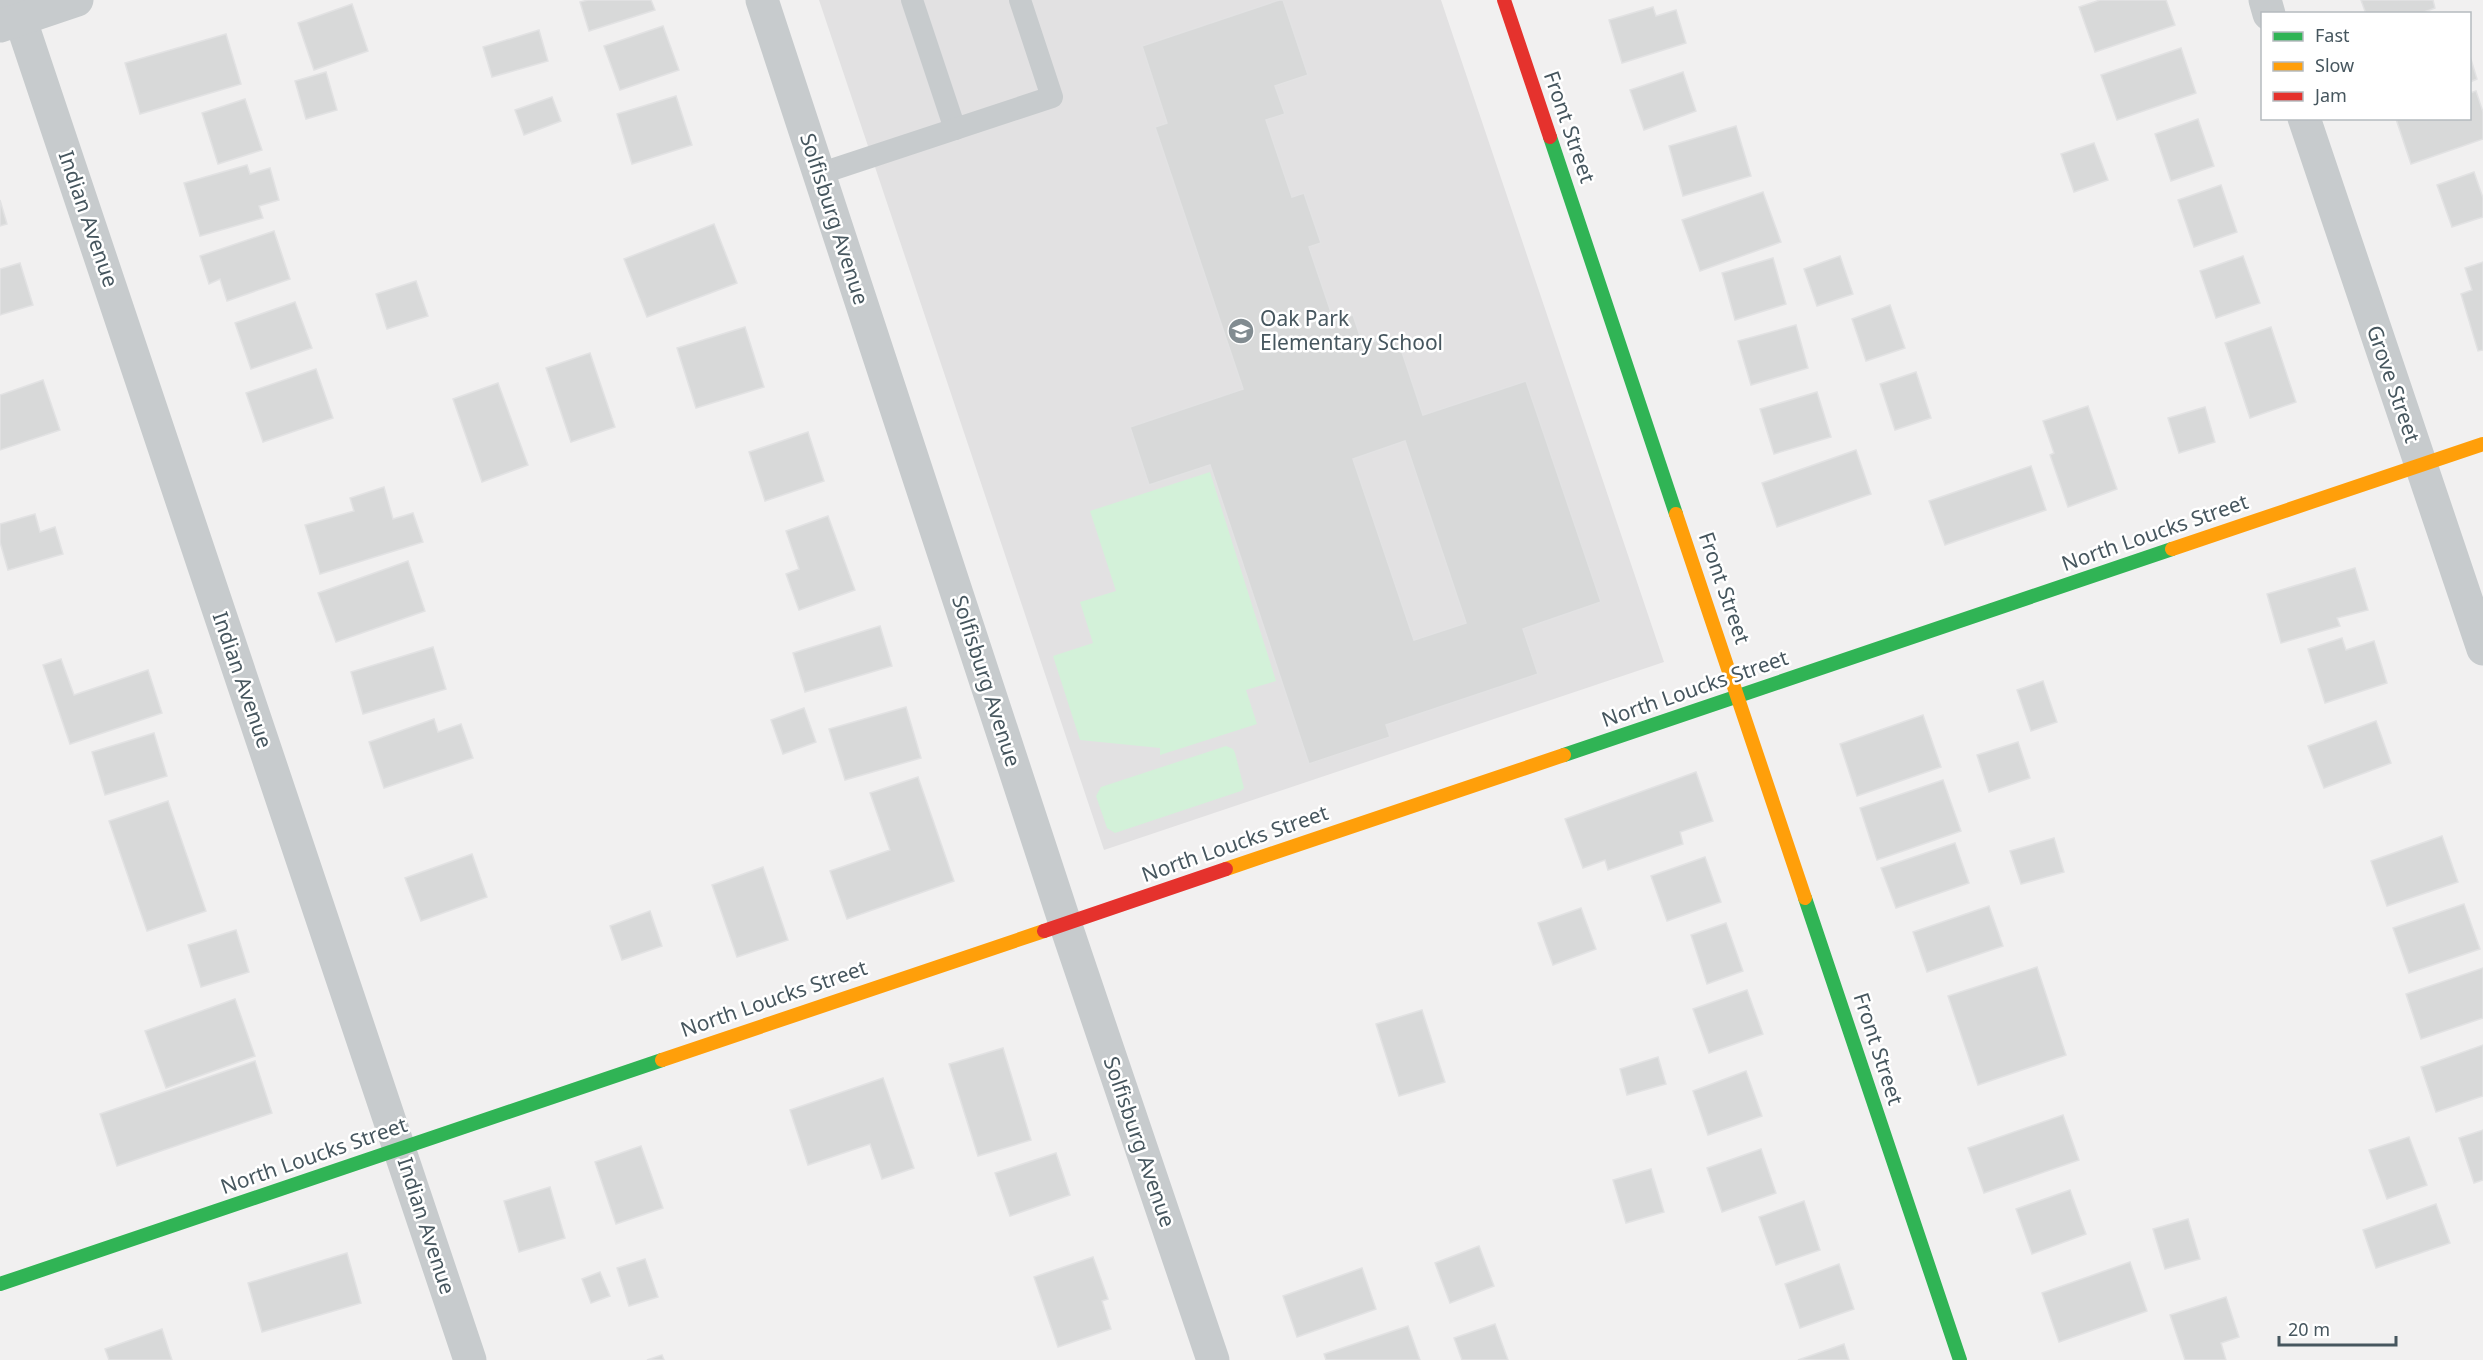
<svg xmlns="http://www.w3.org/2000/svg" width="2483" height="1360" font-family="'Noto Sans',sans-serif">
	<rect width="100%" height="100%" fill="#f1f0f0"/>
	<polygon fill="#e2e1e2" points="819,0 1441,0 1664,662 1104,850"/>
	<g fill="#d3f1d9">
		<polygon points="1210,472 1276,681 1246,690 1257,724 1160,755 1160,748 1080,740 1053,656 1093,643 1080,602 1116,591 1090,511"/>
		<polygon points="1226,746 1233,749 1235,753 1244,788 1241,791 1115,833 1107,828 1096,796 1101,787"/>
	</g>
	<g fill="#d8d9d9" stroke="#e2e2e3" stroke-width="1.5" fill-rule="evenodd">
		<polygon points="588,0 651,0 655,10 589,31 580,2"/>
		<path d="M 1279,0 L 1283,0 L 1308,75 L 1275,86 L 1285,114 L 1266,120 L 1292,197 L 1304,193 L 1321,243 L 1309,247 L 1334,321 L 1353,315 L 1363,345 L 1396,334 L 1423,415 L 1526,381 L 1601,602 L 1523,629 L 1538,674 L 1386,725 L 1390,737 L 1309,764 L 1210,465 L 1149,485 L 1130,427 L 1243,389 L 1155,127 L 1167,123 L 1142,46 ZM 1405,441 L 1466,623 L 1414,640 L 1353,459 Z"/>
		<polygon points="2100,0 2166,0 2175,25 2095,52 2079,7"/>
		<polygon points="2361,0 2433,0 2435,8 2419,14 2366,14"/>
		<polygon points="352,4 368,51 314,70 298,23"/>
		<polygon points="1653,7 1656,16 1676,10 1686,43 1622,63 1609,20"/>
		<polygon points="663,26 679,70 620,90 604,46"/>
		<polygon points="539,30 548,61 492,77 483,47"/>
		<polygon points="226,34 241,84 140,114 125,63"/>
		<polygon points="2181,48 2196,93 2117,120 2101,75"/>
		<polygon points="2470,56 2477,79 2470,82"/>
		<polygon points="326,72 337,110 306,119 295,81"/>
		<polygon points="1683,72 1696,111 1644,130 1630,90"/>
		<polygon points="2476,91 2483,112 2483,139 2411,164 2396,119 2470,118 2470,93"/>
		<polygon points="676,96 692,145 632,164 617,114"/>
		<polygon points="552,97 561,121 524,135 515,110"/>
		<polygon points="245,99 262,150 218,164 202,113"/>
		<polygon points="2198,119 2214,166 2171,181 2155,134"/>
		<polygon points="1736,126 1751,176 1683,196 1669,146"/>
		<polygon points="2094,143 2108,180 2074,192 2061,154"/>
		<polygon points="247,165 250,174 270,168 279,200 259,206 263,218 200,236 184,183"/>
		<polygon points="2474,172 2483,198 2483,217 2452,227 2437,185"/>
		<polygon points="2221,185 2237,232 2194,247 2178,200"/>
		<polygon points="1763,192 1781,242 1700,271 1682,220"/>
		<polygon points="0,200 7,224 0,226"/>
		<polygon points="714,224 737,283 647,317 624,259"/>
		<polygon points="274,231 290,279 227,301 220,279 209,284 200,256"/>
		<polygon points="1840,256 1853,294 1817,306 1804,269"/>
		<polygon points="2243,256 2260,303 2216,318 2200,271"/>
		<polygon points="1773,258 1786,304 1735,320 1722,273"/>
		<polygon points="2483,262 2483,350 2478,351 2461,294 2472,290 2465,268"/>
		<polygon points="20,263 33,305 0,315 0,269"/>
		<polygon points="416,281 428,316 387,329 376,294"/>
		<polygon points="295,302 312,348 251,369 235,323"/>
		<polygon points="1890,305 1905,348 1866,361 1852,319"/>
		<polygon points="1796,325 1808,368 1751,385 1738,341"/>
		<polygon points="745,327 764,387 696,408 677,348"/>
		<polygon points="2271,327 2296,402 2250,418 2225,343"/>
		<polygon points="590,353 615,427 571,442 546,368"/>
		<polygon points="316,369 333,418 263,442 246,393"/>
		<polygon points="1916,372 1931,418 1895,430 1880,384"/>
		<polygon points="43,380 60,430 0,450 0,395"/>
		<polygon points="498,383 528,465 482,482 453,399"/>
		<polygon points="1817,392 1831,437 1774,454 1760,409"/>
		<polygon points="2088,406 2117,489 2068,507 2050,455 2054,453 2043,421"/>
		<polygon points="2205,407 2215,442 2179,453 2168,418"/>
		<polygon points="808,432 824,481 765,501 749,452"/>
		<polygon points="1856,450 1871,494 1777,527 1762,483"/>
		<polygon points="2031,466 2046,510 1945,545 1929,501"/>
		<polygon points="384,487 393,519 413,513 423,542 320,574 305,525 354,511 350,498"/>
		<polygon points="35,514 40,532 55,527 63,554 8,570 0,542 0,524"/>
		<polygon points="828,516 855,590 799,610 786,574 799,569 786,531"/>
		<polygon points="408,561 425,611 336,642 318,593"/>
		<polygon points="2355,568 2368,610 2337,618 2340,626 2281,643 2267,594"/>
		<polygon points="880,626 892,666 805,692 793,653"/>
		<polygon points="2342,638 2346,650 2374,641 2387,683 2325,703 2308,649"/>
		<polygon points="433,647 446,689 363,714 351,672"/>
		<polygon points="61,659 74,695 148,670 162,713 70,744 43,665"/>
		<polygon points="2043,681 2057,722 2031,731 2017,690"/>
		<polygon points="906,707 921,758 845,780 829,729"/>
		<polygon points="804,708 816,742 783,754 771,720"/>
		<polygon points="1923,715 1941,767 1857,796 1840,744"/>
		<polygon points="434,719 438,732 461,724 473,758 384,788 369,742"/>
		<polygon points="2376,721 2391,763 2324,788 2308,746"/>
		<polygon points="154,733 167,776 105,795 92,752"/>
		<polygon points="2018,742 2030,778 1989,792 1977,755"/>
		<polygon points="1696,772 1713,821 1680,832 1683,844 1608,870 1605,860 1583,868 1565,819"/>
		<polygon points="918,777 954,881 847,919 830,871 890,850 870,793"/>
		<polygon points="1943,780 1961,831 1877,860 1860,808"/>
		<polygon points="168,801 206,911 147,931 109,821"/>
		<polygon points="2442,836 2458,882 2387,906 2371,861"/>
		<polygon points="2054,838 2064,872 2021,884 2010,851"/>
		<polygon points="1955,843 1969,883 1896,908 1881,868"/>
		<polygon points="472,854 487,897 421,921 405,878"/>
		<polygon points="1705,857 1721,902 1667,921 1651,876"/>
		<polygon points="763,867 788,940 737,957 712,885"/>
		<polygon points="2464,904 2480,949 2409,973 2393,928"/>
		<polygon points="1989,906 2003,946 1927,972 1913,932"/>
		<polygon points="1581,908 1596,949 1553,965 1538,923"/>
		<polygon points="650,911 662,946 622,960 610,926"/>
		<polygon points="1726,923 1743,971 1707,984 1691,935"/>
		<polygon points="236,930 249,972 201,987 188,945"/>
		<polygon points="2037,967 2066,1055 1978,1085 1948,996"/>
		<polygon points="2483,968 2483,1018 2421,1039 2406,994"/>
		<polygon points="1747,990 1763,1034 1709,1053 1693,1009"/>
		<polygon points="235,999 255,1056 166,1088 145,1031"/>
		<polygon points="1422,1010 1445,1082 1399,1096 1376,1024"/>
		<polygon points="2483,1045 2483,1096 2436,1112 2421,1067"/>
		<polygon points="1003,1048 1031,1140 978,1156 949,1064"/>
		<polygon points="1658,1057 1666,1084 1627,1095 1620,1069"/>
		<polygon points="255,1061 272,1113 117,1166 100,1114"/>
		<polygon points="1746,1071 1762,1116 1708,1135 1693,1091"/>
		<polygon points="883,1078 914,1168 882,1179 870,1144 808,1165 790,1110"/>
		<polygon points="2063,1115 2079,1160 1984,1193 1968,1148"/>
		<polygon points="2483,1130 2483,1180 2474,1183 2459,1138"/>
		<polygon points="2409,1137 2427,1185 2387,1199 2369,1150"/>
		<polygon points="641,1146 663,1208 616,1224 595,1162"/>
		<polygon points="1761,1149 1776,1193 1722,1212 1707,1168"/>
		<polygon points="1056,1153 1070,1195 1010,1216 995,1173"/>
		<polygon points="1651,1169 1664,1212 1626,1223 1613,1180"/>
		<polygon points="550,1187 565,1238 519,1252 504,1201"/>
		<polygon points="2070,1190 2086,1234 2032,1254 2016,1209"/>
		<polygon points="1804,1201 1820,1250 1776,1265 1759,1217"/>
		<polygon points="2436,1204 2450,1243 2376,1268 2363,1230"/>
		<polygon points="2188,1219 2200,1259 2165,1269 2153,1229"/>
		<polygon points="1479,1246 1494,1286 1450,1303 1435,1263"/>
		<polygon points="347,1253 361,1303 262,1332 248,1283"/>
		<polygon points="1093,1257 1108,1299 1102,1301 1111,1329 1058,1347 1034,1277"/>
		<polygon points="645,1259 658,1297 629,1306 617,1268"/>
		<polygon points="2130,1262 2147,1311 2059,1342 2042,1293"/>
		<polygon points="1839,1264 1854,1309 1800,1328 1785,1284"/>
		<polygon points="1362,1268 1376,1309 1297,1337 1283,1296"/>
		<polygon points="600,1272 610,1296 591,1303 582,1279"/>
		<polygon points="2226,1297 2239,1337 2221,1343 2226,1360 2185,1360 2170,1315"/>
		<polygon points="1495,1324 1508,1360 1462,1360 1454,1338"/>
		<polygon points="1408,1326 1420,1360 1326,1360 1324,1354"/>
		<polygon points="162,1329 172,1360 109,1360 105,1349"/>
		<polygon points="1844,1344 1849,1360 1798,1360"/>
		<polygon points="662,1355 664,1360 647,1360"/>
	</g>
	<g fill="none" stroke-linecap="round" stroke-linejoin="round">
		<g stroke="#c7cbcd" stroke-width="22">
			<polyline points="912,0 955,129"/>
			<polyline points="819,174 1052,97 1020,0"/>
		</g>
		<g stroke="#c7cbcd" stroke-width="33">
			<polyline points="14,0 470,1360"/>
			<polyline points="762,0 1065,923 1213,1360"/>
			<polyline points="2265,0 2269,14"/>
			<polyline points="0,26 77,0"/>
			<polyline points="2304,118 2483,649"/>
		</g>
		<g stroke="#30b455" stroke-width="14">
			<polyline points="1550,137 1676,514"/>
			<polyline points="1564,755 2172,549"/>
			<polyline points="1805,898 1960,1360"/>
			<polyline points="0,1284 662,1060"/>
		</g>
		<g stroke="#ff9f0a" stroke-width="14">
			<polyline points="1676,514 1805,898"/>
			<polyline points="2172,549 2483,444"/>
			<polyline points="1226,869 1564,755"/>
			<polyline points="662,1060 1044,931"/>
		</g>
		<g stroke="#e5322d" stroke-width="14">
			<polyline points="1504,0 1550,137"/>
			<polyline points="1044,931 1226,869"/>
		</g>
	</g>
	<defs>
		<symbol id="school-disc" viewBox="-11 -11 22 22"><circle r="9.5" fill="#828c91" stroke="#fff"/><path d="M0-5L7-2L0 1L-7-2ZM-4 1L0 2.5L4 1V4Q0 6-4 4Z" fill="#fff"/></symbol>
	</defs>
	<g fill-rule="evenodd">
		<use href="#school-disc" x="1226" y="316" width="30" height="30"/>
	</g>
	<g text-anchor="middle" stroke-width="5" stroke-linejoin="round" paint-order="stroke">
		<g font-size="21" fill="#46565e" stroke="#fff">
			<text transform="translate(1569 127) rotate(71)" y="7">Front Street</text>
			<text transform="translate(88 219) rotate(71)" y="7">Indian Avenue</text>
			<text transform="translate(834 219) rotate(72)" y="7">Solfisburg Avenue</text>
			<text transform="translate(2393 384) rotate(71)" y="7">Grove Street</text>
			<text transform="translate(2155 533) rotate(-19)" y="7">North Loucks Street</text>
			<text transform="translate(1724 588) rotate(71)" y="7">Front Street</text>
			<text transform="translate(242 680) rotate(71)" y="7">Indian Avenue</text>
			<text transform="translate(986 681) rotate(72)" y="7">Solfisburg Avenue</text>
			<text transform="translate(1695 689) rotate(-19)" y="7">North Loucks Street</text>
			<text transform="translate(1235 844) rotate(-19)" y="7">North Loucks Street</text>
			<text transform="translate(774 999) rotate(-19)" y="7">North Loucks Street</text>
			<text transform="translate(1878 1049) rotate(72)" y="7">Front Street</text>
			<text transform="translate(1139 1142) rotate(71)" y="7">Solfisburg Avenue</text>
			<text transform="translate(314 1156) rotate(-19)" y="7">North Loucks Street</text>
			<text transform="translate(426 1226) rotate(72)" y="7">Indian Avenue</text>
		</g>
		<g font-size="21" fill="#46565e" stroke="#fff" text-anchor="start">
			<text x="1260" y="326">Oak Park<tspan x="1260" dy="24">Elementary School</tspan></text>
		</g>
	</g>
	<rect x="2261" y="12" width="210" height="108" fill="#ffffff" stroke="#b5bbbf" stroke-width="1.5"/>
	<rect x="2273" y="32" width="30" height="9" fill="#30b455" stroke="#b5bbbf" stroke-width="1.5"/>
	<text x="2315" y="42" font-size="18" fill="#46565e">Fast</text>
	<rect x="2273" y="62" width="30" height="9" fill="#ff9f0a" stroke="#b5bbbf" stroke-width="1.5"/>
	<text x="2315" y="72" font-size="18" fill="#46565e">Slow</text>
	<rect x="2273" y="92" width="30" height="9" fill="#e5322d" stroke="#b5bbbf" stroke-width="1.5"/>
	<text x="2315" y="102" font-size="18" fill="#46565e">Jam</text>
	<path d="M2279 1336v9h117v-9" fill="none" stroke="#46565e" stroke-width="3"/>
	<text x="2288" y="1336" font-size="18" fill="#46565e" stroke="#ffffff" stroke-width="4.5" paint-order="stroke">20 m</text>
</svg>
